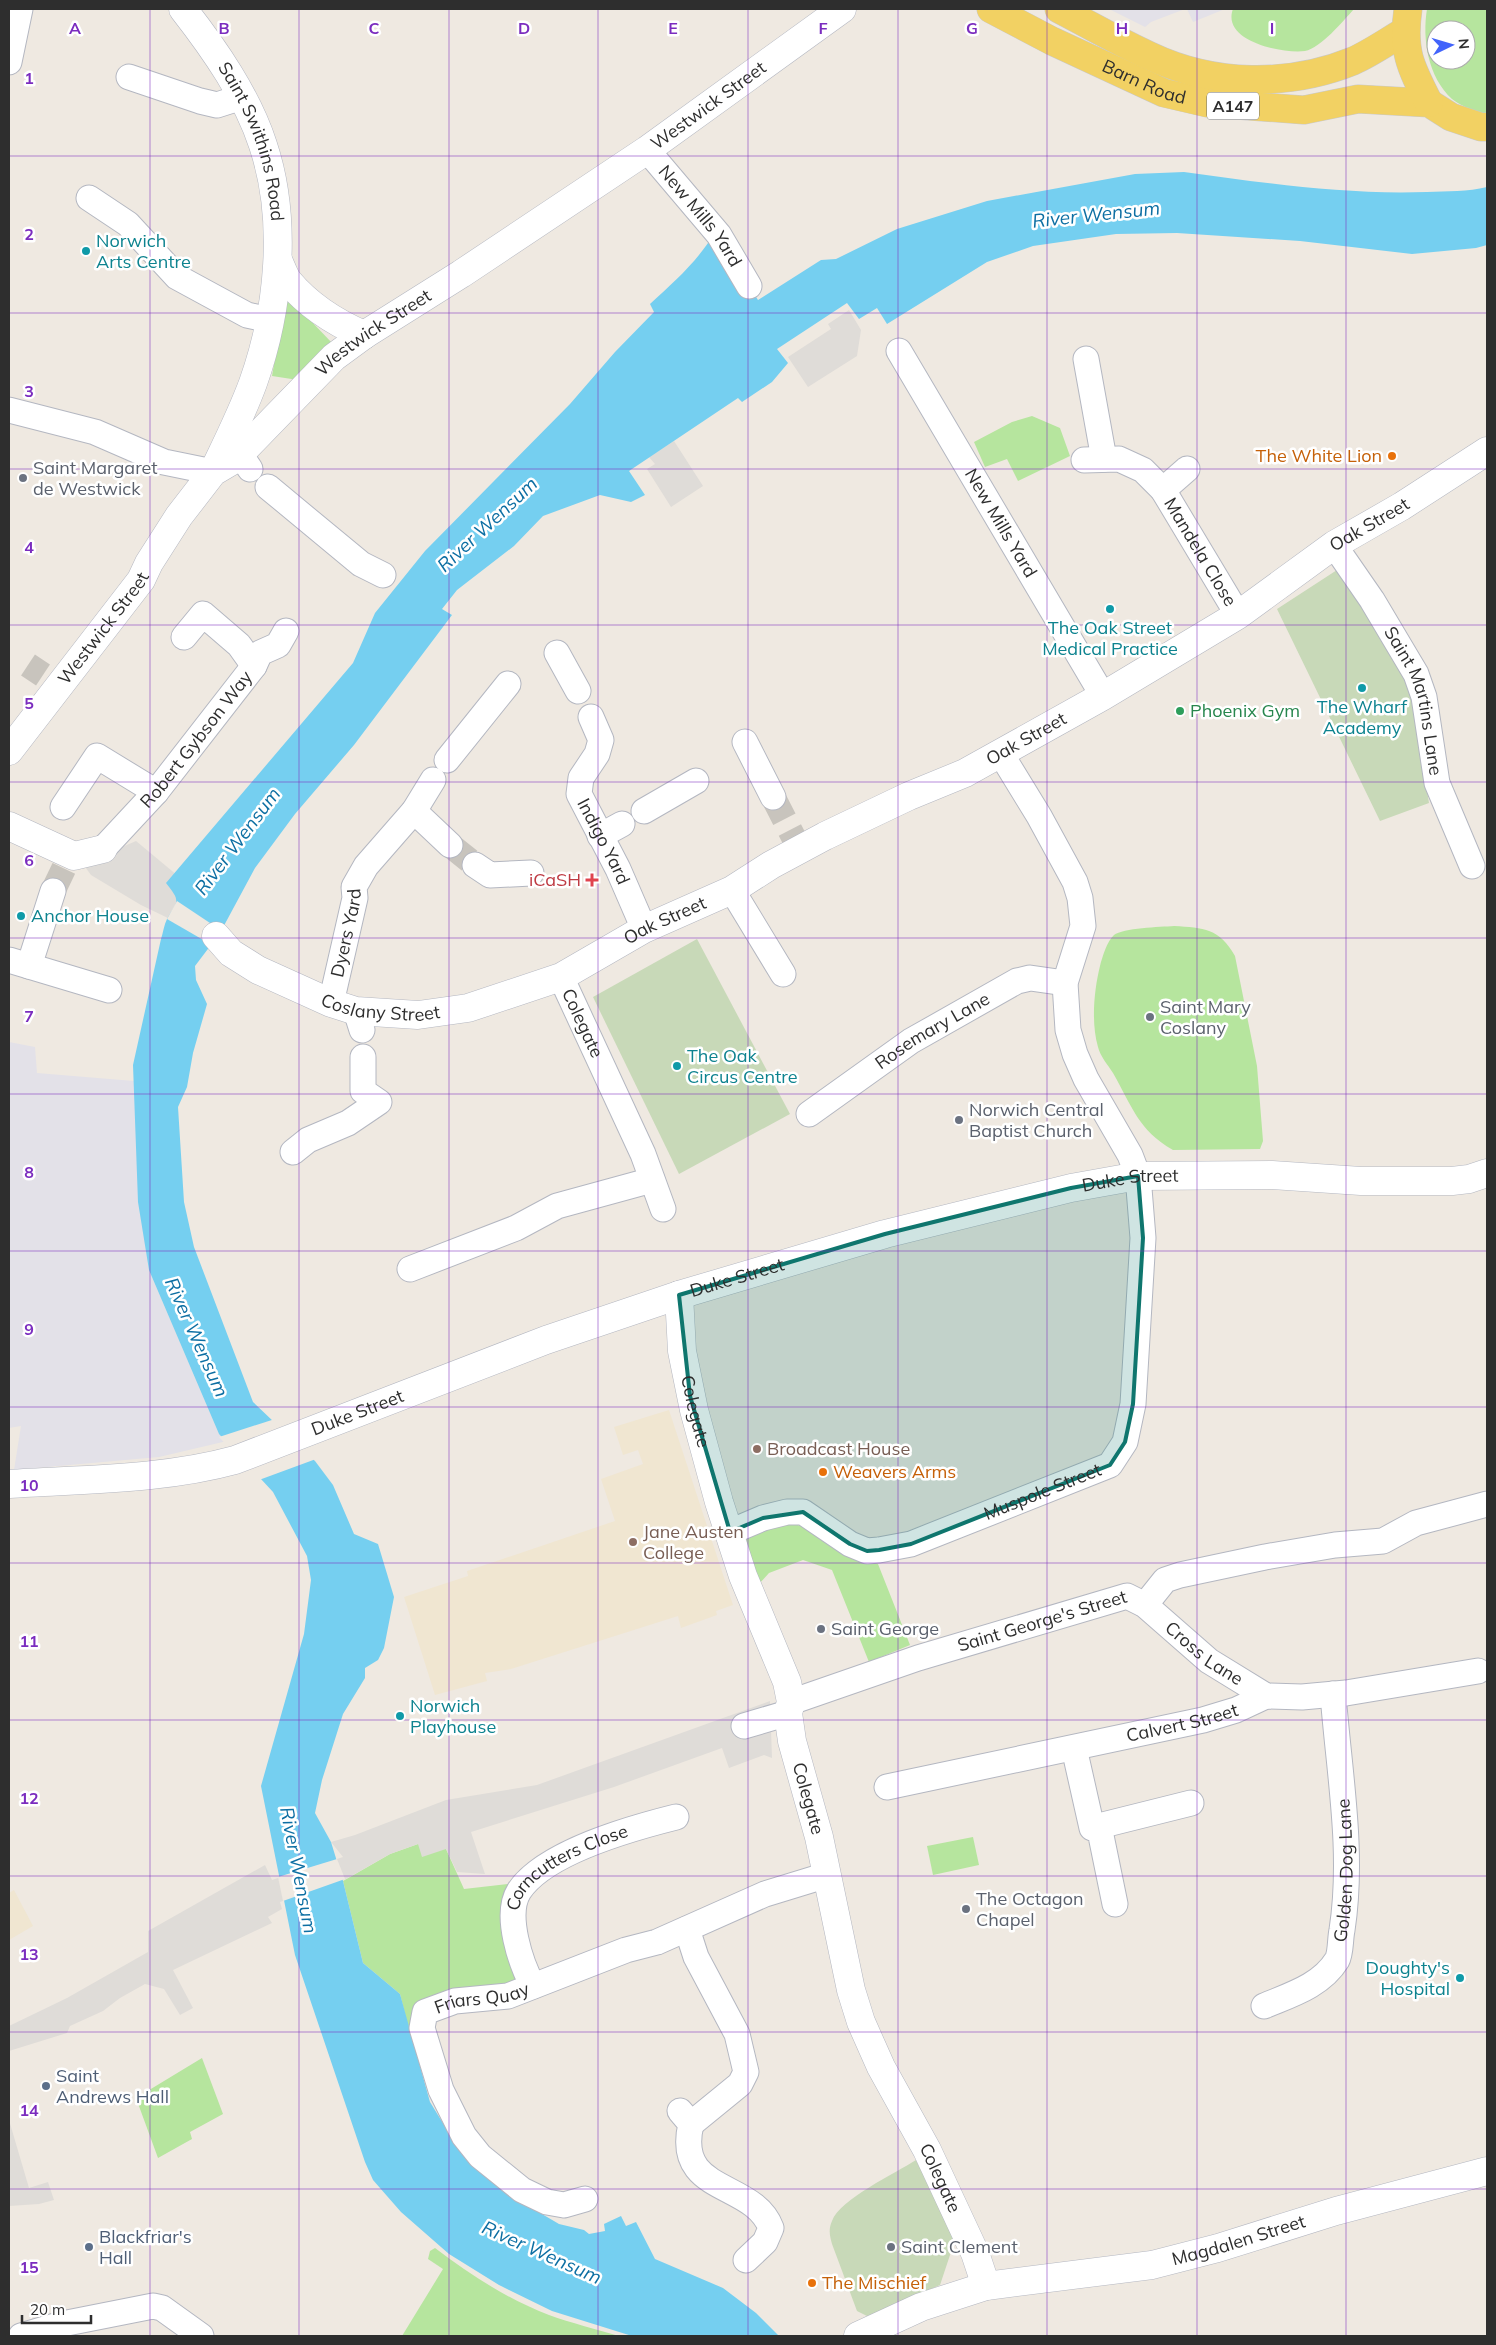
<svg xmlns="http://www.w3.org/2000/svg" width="1496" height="2345" font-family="Mulish,sans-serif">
	<rect width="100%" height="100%" fill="#efe9e1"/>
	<g fill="#e3e1e8">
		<polygon points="1109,9 1185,9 1151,22 1145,27"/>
		<polygon points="1187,9 1225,9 1193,22"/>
		<polygon points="9,1042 35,1047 37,1073 134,1081 149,1270 219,1434 227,1441 159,1457 14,1470 21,1426 9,1428"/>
	</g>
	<g fill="#f0e6d1">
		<polygon points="669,1410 733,1605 716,1611 717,1615 681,1628 678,1616 511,1669 485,1673 487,1681 435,1695 404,1597 468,1576 467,1571 615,1521 601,1479 643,1464 638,1450 623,1455 614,1427"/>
		<polygon points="14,1890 33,1926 9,1940 9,1893"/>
	</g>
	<g fill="#b6e59e" fill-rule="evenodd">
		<path d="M 1233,9 L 1354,9 C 1343,21 1321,48 1305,51 C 1282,54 1221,41 1233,9 Z"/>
		<path d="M 1427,9 L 1487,9 L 1487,115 C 1475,111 1462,107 1452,99 C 1428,77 1422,39 1427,9 ZM 1436,30 L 1466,30 L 1466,60 L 1436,60 Z"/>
		<polygon points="286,295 333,344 298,380 272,376"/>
		<polygon points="1032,416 1060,428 1070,456 1018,481 1007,459 985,467 974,442 1012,422"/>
		<path d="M 1174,926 C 1204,928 1219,928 1235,956 L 1257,1066 L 1263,1141 L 1260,1149 L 1173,1150 C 1138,1130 1132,1106 1113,1073 C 1108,1065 1100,1056 1098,1047 C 1091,1023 1094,990 1100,966 C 1102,958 1107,941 1114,935 C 1123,928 1160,927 1174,926 Z"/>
		<polygon points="785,1521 804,1527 846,1552 878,1564 910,1645 869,1662 832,1570 803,1560 769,1573 759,1584 743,1544 751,1531"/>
		<polygon points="973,1837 979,1865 933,1875 927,1846"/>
		<polygon points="418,1844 446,1849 464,1889 517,1883 533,1986 455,2001 422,2028 409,2030 400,1994 363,1963 343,1881 390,1854"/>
		<polygon points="202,2058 223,2114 190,2132 192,2139 158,2158 136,2098"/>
		<path d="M 435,2248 C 471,2275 507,2299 549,2315 C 571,2323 596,2329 619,2336 L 402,2336 L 443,2269 L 428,2259 L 430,2251 Z"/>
	</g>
	<g fill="#c8d9b8">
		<path d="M 1337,570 C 1360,603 1387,640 1403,677 C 1418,708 1423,768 1429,803 L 1380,821 L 1277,609 Z"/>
		<polygon points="697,939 790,1114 679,1174 593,997"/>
		<path d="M 916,2160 L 955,2240 L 940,2285 L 872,2315 L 867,2316 L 857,2311 L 832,2244 C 830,2236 828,2230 832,2221 C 840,2199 896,2173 916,2160 Z"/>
	</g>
	<g fill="#dfdcd8">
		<polygon points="849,310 861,330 857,356 808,387 788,357 831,329 828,324"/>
		<polygon points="674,441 703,486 671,507 647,469 655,464 649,457"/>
		<polygon points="136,841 178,876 182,898 172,920 141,905 91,875 83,864"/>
		<polygon points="770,1701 772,1758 764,1755 729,1768 722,1748 614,1787 471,1832 485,1874 457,1872 446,1849 422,1857 418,1844 390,1854 348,1878 280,1902 282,1909 268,1917 272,1923 173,1970 193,2008 180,2015 164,1989 145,1984 120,1998 103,2011 70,2026 67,2033 9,2051 9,2026 67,1998 148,1952 148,1931 265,1865 272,1880 343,1857 331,1842 355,1835 446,1800 537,1785"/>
		<polygon points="9,2120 29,2188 48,2182 54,2200 39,2204 9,2206"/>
	</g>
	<path fill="#75cff0" d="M 1184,172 C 1265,183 1345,195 1427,192 C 1447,191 1468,192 1487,187 L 1487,245 L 1476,248 L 1412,254 L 1300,241 L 1177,233 L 1116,234 L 1033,246 L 987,262 L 887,324 L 877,308 L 859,319 L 847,303 L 777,349 L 788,363 L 772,382 L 742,402 L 738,398 L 629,471 L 645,495 L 631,502 L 600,495 L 543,516 L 514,546 L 457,590 L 442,609 L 452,615 L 354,745 L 295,814 L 255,868 L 220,933 L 195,966 L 196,980 L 207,1004 L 193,1053 L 187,1087 L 178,1107 L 184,1202 L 194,1247 L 253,1402 L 315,1461 L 333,1485 L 354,1534 L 378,1544 L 394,1597 L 384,1648 L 378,1660 L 365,1668 L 365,1678 L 343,1714 L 322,1780 L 315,1813 L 331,1842 L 343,1881 L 363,1963 L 400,1994 L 430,2102 L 449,2133 L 530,2207 L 559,2224 L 584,2230 L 589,2234 L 605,2231 L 604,2224 L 621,2216 L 626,2226 L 636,2222 L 655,2259 L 723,2288 L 756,2313 L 779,2336 L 632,2336 L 552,2311 L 499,2285 L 449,2254 L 401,2212 L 373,2180 L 365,2162 L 295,1955 L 261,1786 L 304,1634 L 311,1580 L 307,1556 L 273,1492 L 219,1434 L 149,1270 L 138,1202 L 133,1065 L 161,939 C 163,933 164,925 167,919 C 178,900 181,902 166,883 L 353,663 L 375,613 L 425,551 L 570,404 L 615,352 L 654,312 L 650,304 C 675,281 698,261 715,232 L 758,300 L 821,260 L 836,259 L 897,229 L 987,201 L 1135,174 Z"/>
	<g fill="#efe9e1">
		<polygon points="177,901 219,929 212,945 167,919"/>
		<polygon points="275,1419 316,1459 259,1480 219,1437"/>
		<polygon points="337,1859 345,1879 283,1901 278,1877"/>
	</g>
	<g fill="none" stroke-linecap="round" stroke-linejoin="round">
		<g stroke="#c8c4bd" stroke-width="25" stroke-dasharray="25 12" stroke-linecap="butt">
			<polyline points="28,665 43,675"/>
			<polyline points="773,797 794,838"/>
			<polyline points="450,845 475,865"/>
			<polyline points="53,891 65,866"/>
		</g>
		<defs>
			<g id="minor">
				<polyline points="9,62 20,9"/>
				<polyline points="129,77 200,101 217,105 242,97"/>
				<path id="s1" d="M 647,150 L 719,235 L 749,286"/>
				<polyline points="89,198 128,224 177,277 247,315 270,320"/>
				<path id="s2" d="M 899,351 L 1103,696"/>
				<polyline points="1086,359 1104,459"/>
				<polyline points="9,410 95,432 164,462 213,472"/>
				<polyline points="240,454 250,469"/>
				<path id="s3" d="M 1084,460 L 1119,459 L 1143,470 L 1163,490 L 1238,615"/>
				<polyline points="268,487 361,564 383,575"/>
				<polyline points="1163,490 1187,469"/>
				<path id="s4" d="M 1334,545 L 1372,600 L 1416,674 L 1424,697 L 1437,783 L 1472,866"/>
				<polyline points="184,637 203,614 239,645 254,666"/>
				<polyline points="557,653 578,691"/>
				<path id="s5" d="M 591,717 L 601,740 L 597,754 L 581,778 L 579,794 L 618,869 L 644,929"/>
				<polyline points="745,742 773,797"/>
				<polyline points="447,760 508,684"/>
				<polyline points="63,807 97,756 156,792"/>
				<polyline points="414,811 450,845"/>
				<polyline points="644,811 696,781"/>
				<polyline points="600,836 622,824"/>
				<path id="s6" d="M 103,849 L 156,792 L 254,666 L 260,653 L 278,645 L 286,631"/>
				<polyline points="475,865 490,875 531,873"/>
				<polyline points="732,890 783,974"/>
				<polyline points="9,960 29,966 53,891"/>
				<polyline points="29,966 109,990"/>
				<path id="s7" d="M 561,977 L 643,1154 L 663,1209"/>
				<path id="s8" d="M 331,1003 L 355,898 L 354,887 L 366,866 L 414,811 L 433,780"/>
				<polyline points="356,1011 362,1030"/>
				<path id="s9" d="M 809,1114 L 911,1041 L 1017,981 L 1030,978 L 1065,983"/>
				<polyline points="293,1152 308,1140 348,1123 379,1102 363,1091 363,1057"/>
				<polyline points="410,1269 516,1228 557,1206 652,1180"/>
				<path id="s10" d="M 730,1532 L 763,1518 L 787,1512 L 803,1512 L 850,1544 L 867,1551 L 879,1550 L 911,1544 L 1110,1465 L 1125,1442 L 1133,1404 L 1143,1238 L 1138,1176 L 1130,1155 L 1086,1079 L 1075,1054 L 1068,1030 L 1065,983 L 1083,926 L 1080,898 L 1075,882 L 1039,816 L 1001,754"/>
				<polyline points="1145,1605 1165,1580 1180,1575 1265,1557 1335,1545 1383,1541 1416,1523 1487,1504"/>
				<path id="s11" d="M 791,1702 L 918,1658 L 1127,1596 L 1145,1605 L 1209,1661 L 1266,1696"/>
				<polyline points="744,1726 788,1713"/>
				<polyline points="1074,1748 1092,1828 1099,1826 1115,1904"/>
				<path id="s12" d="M 887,1787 L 1203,1720 L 1236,1710 L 1266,1696 L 1302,1697 L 1346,1693 L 1478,1671"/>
				<polyline points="1099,1826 1191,1803"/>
				<polyline points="687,1929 696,1957 737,2034 746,2072 740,2084 691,2124"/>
				<path id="s13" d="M 533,1986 C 521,1964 504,1915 519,1891 C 545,1852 632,1828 676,1817"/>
				<path id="s14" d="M 1264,2006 C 1290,1995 1321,1986 1337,1960 C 1341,1953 1340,1939 1342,1930 C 1354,1852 1339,1773 1333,1694"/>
				<path d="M 680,2111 L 691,2124 C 674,2195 753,2180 771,2228 L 765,2242 L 746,2260"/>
				<path id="s15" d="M 585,2199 L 564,2205 L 547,2202 L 522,2190 L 480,2156 L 464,2136 L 441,2090 L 422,2028 L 425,2012 L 455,2001 L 508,1996 L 626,1950 L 657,1942 L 765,1894 L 827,1875"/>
				<polyline points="21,2336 62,2324 153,2306 162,2308 201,2336"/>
			</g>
			<g id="tertiary">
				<path id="s16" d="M 183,9 C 215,50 247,96 263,145 C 288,220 279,310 253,383 C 242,413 228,441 214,470"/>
				<path d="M 278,260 C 281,266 284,275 288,281 C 308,305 336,323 364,335"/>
				<path id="s17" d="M 9,751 L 141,580 L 149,563 L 179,516 L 213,472 L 235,459 L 334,357 L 364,335 L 461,274 L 647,150 L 842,9"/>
				<polyline points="9,826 74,856 103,849"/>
				<path id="s18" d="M 216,936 L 231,953 L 258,970 L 331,1003 L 356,1011 L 418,1015 L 468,1008 L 561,977 L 644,929 L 732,890 L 771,865 L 825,836 L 909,796 L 965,773 L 1103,696 L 1238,615 L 1334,545 L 1402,506 L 1487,451"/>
				<path id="s19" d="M 679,1295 L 682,1351 L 694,1410 L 719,1502 L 743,1576 L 787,1682 L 791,1702 L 788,1713 L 792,1741 L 819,1837 L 851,1990 L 861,2022 L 881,2067 L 927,2150 L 975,2253 L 986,2286"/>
				<path id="s20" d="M 9,1484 C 84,1479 162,1480 235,1460 L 546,1340 L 679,1295 L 885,1234 L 1071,1188 L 1138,1176 L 1272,1175 L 1361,1181 L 1452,1181 L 1469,1179 L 1487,1173"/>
				<path id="s21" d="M 858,2336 L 921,2307 L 986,2286 L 1152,2265 L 1218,2248 L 1336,2211 L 1487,2171"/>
			</g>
			<g id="primary">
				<path id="s22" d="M 991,9 L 1052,41 L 1164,93 L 1207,103 L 1304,110 L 1358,99 L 1429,103 L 1451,117 L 1481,127 L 1487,127"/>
				<path d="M 1059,9 C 1090,25 1119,42 1150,56 C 1213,86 1289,87 1353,61 C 1371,53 1388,41 1405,31"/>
				<path d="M 1408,9 C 1402,51 1410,66 1429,103"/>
			</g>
		</defs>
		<use href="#minor" stroke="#b4b7c1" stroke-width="27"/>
		<use href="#tertiary" stroke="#b4b7c1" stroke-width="29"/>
		<use href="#primary" stroke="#c9c9c9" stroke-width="29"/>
		<use href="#minor" stroke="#fff" stroke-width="25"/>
		<use href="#tertiary" stroke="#fff" stroke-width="28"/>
		<use href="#primary" stroke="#f2d163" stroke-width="28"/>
	</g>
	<path fill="#0f766e" fill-opacity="0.2" stroke="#0f766e" stroke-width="4" stroke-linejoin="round" d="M 1138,1176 L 1143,1238 L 1133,1404 L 1125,1442 L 1110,1465 L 911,1544 L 879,1550 L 867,1551 L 850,1544 L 803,1512 L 763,1518 L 730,1532 L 690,1396 L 679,1295 L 885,1234 L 1071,1188 Z"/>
	<path fill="none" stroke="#7b2cbf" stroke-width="1" stroke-opacity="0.55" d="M 150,9 L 150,2336M 299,9 L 299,2336M 449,9 L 449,2336M 598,9 L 598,2336M 748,9 L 748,2336M 898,9 L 898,2336M 1047,9 L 1047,2336M 1197,9 L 1197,2336M 1346,9 L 1346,2336M 9,156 L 1487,156M 9,313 L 1487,313M 9,469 L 1487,469M 9,625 L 1487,625M 9,782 L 1487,782M 9,938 L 1487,938M 9,1094 L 1487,1094M 9,1251 L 1487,1251M 9,1407 L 1487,1407M 9,1563 L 1487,1563M 9,1720 L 1487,1720M 9,1876 L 1487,1876M 9,2032 L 1487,2032M 9,2189 L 1487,2189"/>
	<g fill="#0f9aa8" stroke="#fff" stroke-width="2">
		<circle cx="86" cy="251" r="5"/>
		<circle cx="1110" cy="609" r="5"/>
		<circle cx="1362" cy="688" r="5"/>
		<circle cx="21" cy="916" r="5"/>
		<circle cx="677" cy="1066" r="5"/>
		<circle cx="400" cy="1716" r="5"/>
		<circle cx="1460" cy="1978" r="5"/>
	</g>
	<g fill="#e8710a" stroke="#fff" stroke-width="2">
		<circle cx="1392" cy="456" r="5"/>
		<circle cx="823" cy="1472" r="5"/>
		<circle cx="812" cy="2283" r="5"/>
	</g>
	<g fill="#6b7280" stroke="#fff" stroke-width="2">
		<circle cx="23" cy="478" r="5"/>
		<circle cx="1150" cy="1017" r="5"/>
		<circle cx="959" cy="1120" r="5"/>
		<circle cx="821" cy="1629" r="5"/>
		<circle cx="966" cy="1909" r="5"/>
		<circle cx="891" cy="2247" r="5"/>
	</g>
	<circle fill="#2e9e5b" stroke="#fff" stroke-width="2" cx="1180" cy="711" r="5"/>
	<path fill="#e0444e" stroke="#fff" stroke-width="2" d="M589.5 872.5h5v5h5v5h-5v5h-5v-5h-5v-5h5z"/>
	<g fill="#8d6e63" stroke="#fff" stroke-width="2">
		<circle cx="757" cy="1449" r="5"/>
		<circle cx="633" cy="1542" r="5"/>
	</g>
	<g fill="#5c6f8a" stroke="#fff" stroke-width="2">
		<circle cx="46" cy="2086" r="5"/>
		<circle cx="89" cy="2247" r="5"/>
	</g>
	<g text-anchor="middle" stroke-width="5" stroke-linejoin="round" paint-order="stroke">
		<rect fill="#fff" stroke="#6d6d6d" stroke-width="1" x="1207" y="92.5" width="52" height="27" rx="4"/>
		<g font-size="16" font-weight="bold" fill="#2e2e2e">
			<text x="1233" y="112">A147</text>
		</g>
		<g font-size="18" fill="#2e2e2e" stroke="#fff">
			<text dy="6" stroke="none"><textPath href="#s22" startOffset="170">Barn Road</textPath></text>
			<text dy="6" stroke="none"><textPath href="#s17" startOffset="965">Westwick Street</textPath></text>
			<text dy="6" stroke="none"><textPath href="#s16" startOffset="152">Saint Swithins Road</textPath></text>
			<text dy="6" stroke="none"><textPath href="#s1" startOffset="85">New Mills Yard</textPath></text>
			<text dy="6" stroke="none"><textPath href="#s17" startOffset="560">Westwick Street</textPath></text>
			<text dy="6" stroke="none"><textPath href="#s2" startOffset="200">New Mills Yard</textPath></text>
			<text dy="6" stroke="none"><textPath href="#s18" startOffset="1300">Oak Street</textPath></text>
			<text dy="6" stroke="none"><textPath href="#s3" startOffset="162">Mandela Close</textPath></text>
			<text dy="6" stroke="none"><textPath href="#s17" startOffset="155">Westwick Street</textPath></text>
			<text dy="6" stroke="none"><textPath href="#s4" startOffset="178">Saint Martins Lane</textPath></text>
			<text dy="6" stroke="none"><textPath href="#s6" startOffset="144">Robert Gybson Way</textPath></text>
			<text dy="6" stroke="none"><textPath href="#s18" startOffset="895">Oak Street</textPath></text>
			<text dy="6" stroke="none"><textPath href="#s5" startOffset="138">Indigo Yard</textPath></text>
			<text dy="6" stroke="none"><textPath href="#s18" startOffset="490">Oak Street</textPath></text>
			<text dy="6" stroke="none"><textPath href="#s8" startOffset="72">Dyers Yard</textPath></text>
			<text dy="6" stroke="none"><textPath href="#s18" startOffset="185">Coslany Street</textPath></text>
			<text dy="6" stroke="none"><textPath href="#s7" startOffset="51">Colegate</textPath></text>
			<text dy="6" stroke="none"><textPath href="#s9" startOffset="149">Rosemary Lane</textPath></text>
			<text dy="6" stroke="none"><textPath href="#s20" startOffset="1168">Duke Street</textPath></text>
			<text dy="6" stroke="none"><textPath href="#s20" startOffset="762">Duke Street</textPath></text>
			<text dy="6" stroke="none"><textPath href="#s19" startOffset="118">Colegate</textPath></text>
			<text dy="6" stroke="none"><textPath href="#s20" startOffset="359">Duke Street</textPath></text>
			<text dy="6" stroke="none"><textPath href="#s10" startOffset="338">Muspole Street</textPath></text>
			<text dy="6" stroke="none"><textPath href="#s11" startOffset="264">Saint George's Street</textPath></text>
			<text dy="6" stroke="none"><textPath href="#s11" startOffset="449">Cross Lane</textPath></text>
			<text dy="6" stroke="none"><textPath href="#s12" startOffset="302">Calvert Street</textPath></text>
			<text dy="6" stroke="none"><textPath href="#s19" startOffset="524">Colegate</textPath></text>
			<text dy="6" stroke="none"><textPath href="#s14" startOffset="178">Golden Dog Lane</textPath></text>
			<text dy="6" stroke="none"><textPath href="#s13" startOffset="152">Corncutters Close</textPath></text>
			<text dy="6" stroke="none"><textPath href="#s15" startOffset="338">Friars Quay</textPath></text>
			<text dy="6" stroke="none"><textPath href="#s19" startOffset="929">Colegate</textPath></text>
			<text dy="6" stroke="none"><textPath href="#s21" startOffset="395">Magdalen Street</textPath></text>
		</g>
		<g font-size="18" fill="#0d838f" stroke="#fff" text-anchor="start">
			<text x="96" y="247">Norwich<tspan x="96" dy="21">Arts Centre</tspan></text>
			<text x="1110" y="634" text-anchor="middle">The Oak Street<tspan x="1110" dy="21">Medical Practice</tspan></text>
			<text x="1362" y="713" text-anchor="middle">The Wharf<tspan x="1362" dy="21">Academy</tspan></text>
			<text x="31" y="922">Anchor House</text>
			<text x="687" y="1062">The Oak<tspan x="687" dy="21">Circus Centre</tspan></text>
			<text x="410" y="1712">Norwich<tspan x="410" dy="21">Playhouse</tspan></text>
			<text x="1450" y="1974" text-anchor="end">Doughty's<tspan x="1450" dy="21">Hospital</tspan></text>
		</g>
		<g font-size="18" fill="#c56008" stroke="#fff" text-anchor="start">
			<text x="1382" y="462" text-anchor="end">The White Lion</text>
			<text x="833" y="1478">Weavers Arms</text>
			<text x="822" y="2289">The Mischief</text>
		</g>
		<g font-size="18" fill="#5b616d" stroke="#fff" text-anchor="start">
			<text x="33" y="474">Saint Margaret<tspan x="33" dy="21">de Westwick</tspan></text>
			<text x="1160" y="1013">Saint Mary<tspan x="1160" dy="21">Coslany</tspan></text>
			<text x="969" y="1116">Norwich Central<tspan x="969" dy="21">Baptist Church</tspan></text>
			<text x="831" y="1635">Saint George</text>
			<text x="976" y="1905">The Octagon<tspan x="976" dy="21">Chapel</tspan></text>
			<text x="901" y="2253">Saint Clement</text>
		</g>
		<g font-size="18" fill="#27864d" stroke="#fff" text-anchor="start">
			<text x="1190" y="717">Phoenix Gym</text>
		</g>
		<g font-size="18" fill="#be3a42" stroke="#fff" text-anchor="end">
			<text x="581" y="886">iCaSH</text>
		</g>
		<g font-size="18" fill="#785e54" stroke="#fff" text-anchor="start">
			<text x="767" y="1455">Broadcast House</text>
			<text x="643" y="1538">Jane Austen<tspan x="643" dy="21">College</tspan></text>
		</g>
		<g font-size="18" fill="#4e5e75" stroke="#fff" text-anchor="start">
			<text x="56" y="2082">Saint<tspan x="56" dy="21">Andrews Hall</tspan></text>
			<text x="99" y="2243">Blackfriar's<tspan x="99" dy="21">Hall</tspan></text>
		</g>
		<g font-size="19" font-style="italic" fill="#0d6fa3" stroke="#fff">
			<text transform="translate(1096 214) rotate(-6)" y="7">River Wensum</text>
			<text transform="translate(487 524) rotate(-43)" y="7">River Wensum</text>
			<text transform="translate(237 841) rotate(-53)" y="7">River Wensum</text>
			<text transform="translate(197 1337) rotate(66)" y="7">River Wensum</text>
			<text transform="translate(299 1870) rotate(79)" y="7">River Wensum</text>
			<text transform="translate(542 2252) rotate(24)" y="7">River Wensum</text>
		</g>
	</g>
	<g font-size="16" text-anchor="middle" font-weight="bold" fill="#7b2cbf" stroke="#fff" stroke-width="5" stroke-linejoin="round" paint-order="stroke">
		<text x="75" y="34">A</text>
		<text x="224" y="34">B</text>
		<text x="374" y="34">C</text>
		<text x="524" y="34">D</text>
		<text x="673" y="34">E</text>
		<text x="823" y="34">F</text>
		<text x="972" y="34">G</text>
		<text x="1122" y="34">H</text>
		<text x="1272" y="34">I</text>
		<text x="29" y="84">1</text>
		<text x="29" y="240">2</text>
		<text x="29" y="397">3</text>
		<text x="29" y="553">4</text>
		<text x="29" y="709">5</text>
		<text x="29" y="866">6</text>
		<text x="29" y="1022">7</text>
		<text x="29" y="1178">8</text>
		<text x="29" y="1335">9</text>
		<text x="29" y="1491">10</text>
		<text x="29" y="1647">11</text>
		<text x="29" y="1804">12</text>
		<text x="29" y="1960">13</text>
		<text x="29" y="2116">14</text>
		<text x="29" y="2273">15</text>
	</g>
	<rect width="1496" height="2345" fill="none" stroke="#2e2e2e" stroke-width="20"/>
	<g transform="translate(1451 45) rotate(85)"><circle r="24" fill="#ffffff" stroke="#ababab"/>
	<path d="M0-4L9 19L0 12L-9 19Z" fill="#4264fb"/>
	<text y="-8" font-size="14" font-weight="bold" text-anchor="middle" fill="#2e2e2e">N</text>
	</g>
	<path d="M22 2315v8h69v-8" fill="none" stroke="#2e2e2e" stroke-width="2.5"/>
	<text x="30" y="2315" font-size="15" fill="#2e2e2e" stroke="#ffffff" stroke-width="4" paint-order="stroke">20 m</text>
</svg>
